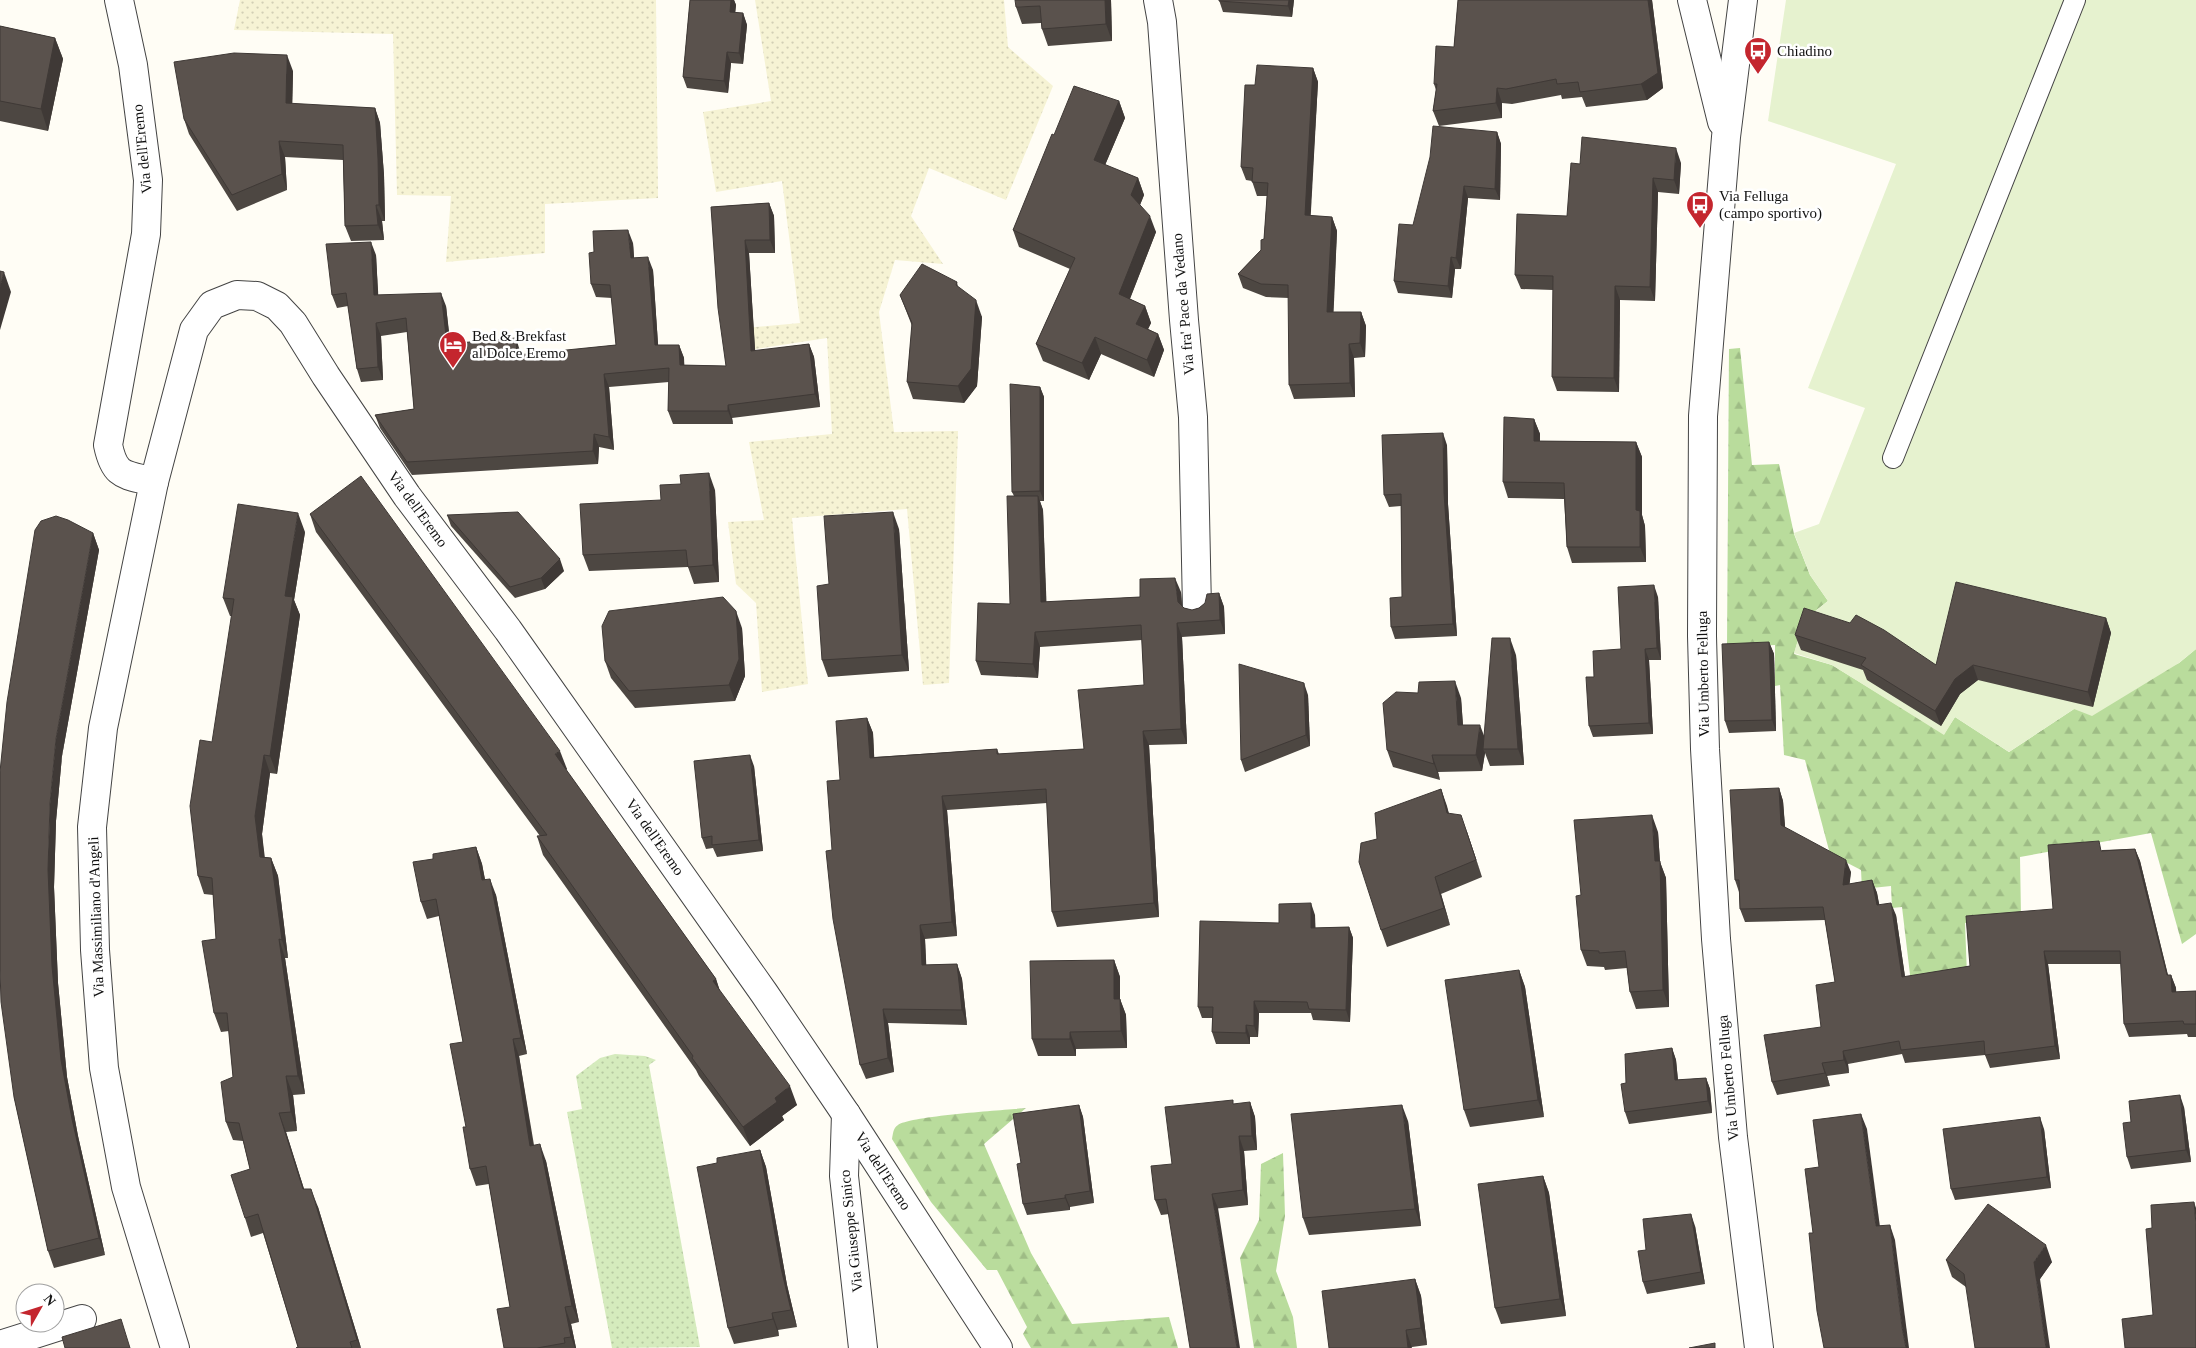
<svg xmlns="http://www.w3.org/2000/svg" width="2196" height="1348" font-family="Georgia,serif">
	<defs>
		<pattern id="farmland-dots" width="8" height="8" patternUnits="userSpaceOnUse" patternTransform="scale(1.25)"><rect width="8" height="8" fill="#f6f3d4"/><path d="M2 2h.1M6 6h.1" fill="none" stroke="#d2cfb5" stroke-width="1.8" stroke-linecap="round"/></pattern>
		<pattern id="grass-dots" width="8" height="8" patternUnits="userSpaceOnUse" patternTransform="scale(1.25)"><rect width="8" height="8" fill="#d5ebbd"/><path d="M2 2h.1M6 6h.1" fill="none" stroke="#b6c8a1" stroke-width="1.8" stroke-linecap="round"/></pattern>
		<pattern id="forest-firs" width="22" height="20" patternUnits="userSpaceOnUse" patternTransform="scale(1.25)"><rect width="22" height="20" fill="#b9dc9c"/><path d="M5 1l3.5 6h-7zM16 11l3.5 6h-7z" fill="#9ebc85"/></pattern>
	</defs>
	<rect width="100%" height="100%" fill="#fffdf5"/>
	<g fill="url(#farmland-dots)">
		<polygon points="240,0 656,0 658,198 545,204 545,253 446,262 451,196 397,195 393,34 234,30"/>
		<polygon points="755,0 1004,0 1008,47 1053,86 1006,200 929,168 911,216 943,264 895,260 879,312 894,432 958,431 949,683 923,685 907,509 792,518 808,684 762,692 756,603 736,584 728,522 764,520 749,442 832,434 827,338 737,352 733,329 800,323 782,181 716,192 703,112 771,101"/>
	</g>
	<polygon fill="url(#grass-dots)" points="615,1054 645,1056 656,1060 649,1065 700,1347 612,1348 567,1112 582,1109 576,1076 600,1058"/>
	<g fill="url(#forest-firs)">
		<polygon points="1740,348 1752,465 1779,464 1794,534 1810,575 1828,601 1804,620 1794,654 1832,665 1944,734 1955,717 2009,752 2074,709 2179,663 2196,649 2196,934 2182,944 2151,833 2020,857 2021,917 1965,923 1967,975 1911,983 1902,907 1892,908 1891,886 1862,889 1861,870 1830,854 1805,760 1784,755 1780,685 1775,686 1775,645 1727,647 1729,349"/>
		<path d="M 1026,1108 L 984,1144 L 1031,1253 L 1072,1324 L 1169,1317 L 1178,1348 L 1031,1348 L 1023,1334 L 1027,1327 L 997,1270 L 987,1270 L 931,1202 L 892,1139 C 893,1134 893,1128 898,1125 C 909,1116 1005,1110 1026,1108 Z"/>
		<polygon points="1283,1153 1285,1216 1276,1271 1293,1317 1297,1348 1254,1348 1240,1258 1259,1220 1261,1164"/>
	</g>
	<polygon fill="#e6f2cf" points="1786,0 2196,0 2196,649 2179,663 2092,716 2074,709 2009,752 1955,717 1944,735 1832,665 1794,653 1804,620 1828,601 1810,575 1794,533 1819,524 1865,408 1808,388 1896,164 1768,121"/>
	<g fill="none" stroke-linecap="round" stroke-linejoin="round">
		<defs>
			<polyline id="service" points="1893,458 2075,0"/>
			<g id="minor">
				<path d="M 119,0 L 133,65 L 148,180 L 146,234 L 108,445 C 115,478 125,474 154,482"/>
				<polyline points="1158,0 1162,22 1184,320 1193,417 1197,609"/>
				<polyline points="1692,0 1722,122"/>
				<polyline points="1743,0 1726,137 1703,416 1702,636 1705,749 1716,939 1733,1137 1759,1348"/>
				<polyline points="846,1114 844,1176 863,1348"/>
				<polyline points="0,1345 82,1319"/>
				<polyline points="175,1348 126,1187 104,1068 95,950 92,827 103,728 154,482 194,330 212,305 237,295 257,296 277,306 293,323 326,376 407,496 508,630 764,993 846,1114 998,1348"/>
			</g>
		</defs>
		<use href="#service" stroke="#444" stroke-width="22"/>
		<use href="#minor" stroke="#444" stroke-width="30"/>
		<use href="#service" stroke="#fff" stroke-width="20"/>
		<use href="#minor" stroke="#fff" stroke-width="28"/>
	</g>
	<g fill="#4d4742">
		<polygon points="690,0 734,0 736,5 735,13 743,13 747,25 743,64 731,63 728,93 687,88 683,77"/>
		<polygon points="1111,0 1112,41 1048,46 1042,29 1041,23 1022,24 1016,7"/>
		<polygon points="1219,0 1294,0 1292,17 1223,12"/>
		<polygon points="1458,0 1652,0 1663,88 1647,100 1586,107 1582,97 1562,99 1561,95 1512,104 1502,103 1502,118 1439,126 1433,111 1436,90 1434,84 1454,47"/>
		<polygon points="0,26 55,38 63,59 48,131 0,121"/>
		<polygon points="1313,68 1318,82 1310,216 1332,217 1337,231 1333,312 1361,312 1366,326 1365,357 1354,358 1355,397 1294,399 1289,385 1289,298 1266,297 1243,288 1238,274 1261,250 1264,239 1267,196 1257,196 1252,181 1246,180 1241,167 1255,85"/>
		<polygon points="293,71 292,104 375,108 380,123 384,175 385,221 382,221 384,240 351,241 345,226 343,160 285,157 287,190 237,211 189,134 184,119"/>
		<polygon points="1119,101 1125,118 1105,165 1138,178 1144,195 1140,205 1156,232 1130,299 1145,306 1151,323 1148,329 1158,334 1164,350 1154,377 1101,354 1089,380 1043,361 1036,344 1070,269 1019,247 1013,230 1054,135"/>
		<polygon points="1497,132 1501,144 1500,200 1468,198 1461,269 1455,269 1452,298 1398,293 1394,281 1413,225"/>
		<polygon points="1681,163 1679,194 1658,192 1655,301 1620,300 1619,392 1557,391 1552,377 1553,290 1521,289 1515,275 1567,216 1580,164"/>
		<polygon points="769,203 774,216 775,253 749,253 755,351 809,344 814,357 820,407 732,418 733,424 673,424 668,411 669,382 609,387 614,450 599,447 598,464 412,475 380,428 375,415 414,409 407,332 381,336 383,380 361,382 357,369 348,306 337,308 332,295 376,255 378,295 446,306 450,344 520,351 521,355 616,345 612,298 596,297 591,284 633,243 634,258 653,270 658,345 679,345 684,358 684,365 726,366 711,207"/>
		<polygon points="957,282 958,287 982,317 977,386 964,403 913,399 907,382 912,326 900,295"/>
		<polygon points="1040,387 1044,397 1044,501 1040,501 1043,510 1046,602 1140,597 1181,592 1182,606 1184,608 1192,610 1199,608 1219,593 1224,607 1225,634 1182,637 1187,744 1149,745 1159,917 1057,927 1052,912 1047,803 947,810 957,936 925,939 926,965 957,964 962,979 967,1025 888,1023 894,1072 866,1079 860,1065 832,850 840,780 867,718 873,733 874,757 997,749 999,754 1084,749 1144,685 1142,640 1040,647 1038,678 981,675 976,661 1010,604 1014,496 1012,492"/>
		<polygon points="1534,419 1540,434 1540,441 1636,442 1642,457 1642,515 1645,526 1646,562 1572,563 1567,547 1564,499 1508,498 1503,482"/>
		<polygon points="1447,445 1448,504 1457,636 1395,639 1391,627 1402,597 1401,506 1389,507 1384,495"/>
		<polygon points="715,490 719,582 694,584 688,567 589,571 583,555 661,500"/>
		<polygon points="310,514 567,769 566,770 716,979 720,991 797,1105 782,1116 784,1120 750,1146 699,1076 696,1070 543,855 537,836 540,836 316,532"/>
		<polygon points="447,515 564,571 545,589 515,598 451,526"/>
		<polygon points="899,529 909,671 828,677 822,660 829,584"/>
		<polygon points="305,532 294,600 300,615 277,774 270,773 262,834 264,857 271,858 278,876 288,958 285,958 305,1094 293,1095 297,1131 286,1132 304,1189 318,1207 361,1348 296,1348 298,1347 263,1233 251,1237 245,1218 250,1169 243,1141 233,1140 226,1122 233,1077 229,1031 221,1032 214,1013 216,939 213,895 204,894 198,876 232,616 230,616 223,598"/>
		<polygon points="93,533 99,550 62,756 56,821 54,887 58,983 67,1077 78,1136 105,1255 54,1268 48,1251 14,1097"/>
		<polygon points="1658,597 1661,660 1649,660 1653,734 1593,737 1589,726 1594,677 1621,649"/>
		<polygon points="2106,618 2111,633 2093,707 1978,680 1960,694 1941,726 1867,680 1863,670 1801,650 1795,635 1936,665"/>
		<polygon points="742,628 745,676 735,701 635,708 611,678 605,661"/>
		<polygon points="1769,642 1774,654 1776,731 1729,733 1725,721"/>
		<polygon points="1516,655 1524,765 1490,766 1485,753 1482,771 1438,772 1440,780 1393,767 1387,750 1461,698 1463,725 1484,736"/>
		<polygon points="1308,695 1310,746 1245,772 1241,760"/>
		<polygon points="754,766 763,851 717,857 713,848 706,849 702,838"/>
		<polygon points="1779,788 1783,801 1785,828 1851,872 1849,884 1872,880 1877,893 1879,905 1896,915 1905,977 1970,966 2053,909 2102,850 2135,849 2140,861 2168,975 2171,975 2176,988 2176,992 2196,991 2196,1037 2188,1037 2187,1034 2129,1037 2124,1024 2121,964 2048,964 2060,1059 1990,1068 1985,1055 1905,1063 1902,1054 1848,1064 1849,1073 1827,1076 1830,1086 1777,1095 1772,1082 1821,1027 1835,982 1825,920 1745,922 1740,909 1739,892 1735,880"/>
		<polygon points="1441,789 1449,814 1467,832 1482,877 1441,894 1450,925 1387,947 1381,930 1377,839"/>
		<polygon points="1658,832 1660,862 1666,878 1669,1007 1636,1009 1630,992 1627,968 1605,970 1604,967 1587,966 1581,950 1581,895"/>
		<polygon points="476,847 482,864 485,879 496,895 527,1054 519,1056 534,1145 546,1161 579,1322 571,1324 576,1348 504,1348 510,1307 489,1184 476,1186 470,1169 466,1127 463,1042 439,916 427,919 421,902 433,859"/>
		<polygon points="1315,915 1315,928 1349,927 1353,938 1350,1022 1313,1020 1311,1013 1259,1013 1258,1037 1250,1037 1250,1044 1216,1044 1212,1032 1212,1018 1202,1018 1198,1007 1279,923"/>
		<polygon points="1114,960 1120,977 1120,999 1126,1015 1127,1048 1076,1049 1076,1056 1038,1056 1032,1039"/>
		<polygon points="1519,970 1525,987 1544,1117 1470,1127 1464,1110"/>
		<polygon points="1672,1048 1676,1060 1678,1080 1706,1078 1710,1089 1712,1113 1629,1124 1625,1112 1626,1083"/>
		<polygon points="1250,1102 1255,1117 1257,1150 1244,1151 1248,1205 1161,1215 1155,1200 1172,1164"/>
		<polygon points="1079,1105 1083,1117 1094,1203 1070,1207 1070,1210 1027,1215 1023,1204 1021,1163"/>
		<polygon points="2184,1107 2191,1162 2131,1169 2127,1157 2131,1122"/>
		<polygon points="1408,1121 1421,1226 1309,1235 1303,1218"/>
		<polygon points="2044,1129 2051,1188 1955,1200 1951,1189"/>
		<polygon points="760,1150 766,1167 787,1285 797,1327 778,1330 779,1336 734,1344 728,1328 717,1163"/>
		<polygon points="1543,1176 1549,1193 1566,1316 1501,1324 1495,1308"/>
		<polygon points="1695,1226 1705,1284 1647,1294 1643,1282 1646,1250"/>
		<polygon points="1946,1260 2052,1262 2040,1279 1966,1287 1952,1277"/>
		<polygon points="1415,1279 1421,1296 1427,1345 1412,1347 1329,1348"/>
	</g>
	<g fill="#3f3936">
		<polygon points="731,0 734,0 736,5 734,24 730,12"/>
		<polygon points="1105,0 1111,0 1112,41 1106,24"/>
		<polygon points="1289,0 1294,0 1292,17 1288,6"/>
		<polygon points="1648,0 1652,0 1663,88 1647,100 1641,84"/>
		<polygon points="743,13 747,25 743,64 739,53"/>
		<polygon points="55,38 63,59 48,131 41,109"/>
		<polygon points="727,52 731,63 728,93 724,81"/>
		<polygon points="287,55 293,71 292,119 286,103"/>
		<polygon points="1313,68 1318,82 1310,229 1305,215"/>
		<polygon points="1497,88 1502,103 1502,118 1496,103"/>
		<polygon points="1119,101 1125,118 1100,177 1094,160"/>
		<polygon points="375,108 380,123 384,175 385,221 379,205"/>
		<polygon points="1497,132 1501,144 1500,200 1495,189"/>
		<polygon points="279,141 285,157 287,190 282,174"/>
		<polygon points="1676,148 1681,163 1679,194 1674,180"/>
		<polygon points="1138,178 1144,195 1137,212 1131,195"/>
		<polygon points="1653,178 1658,192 1655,301 1650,287"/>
		<polygon points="1464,186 1468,198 1461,269 1456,258"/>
		<polygon points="769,203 774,216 775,253 770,240"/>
		<polygon points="376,205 382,221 384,240 378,225"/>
		<polygon points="1150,216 1156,232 1125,311 1119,294"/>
		<polygon points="1332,217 1337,231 1333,326 1327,312"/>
		<polygon points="628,230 633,243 635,271 631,258"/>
		<polygon points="745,240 749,253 756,364 751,351"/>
		<polygon points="371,242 376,255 379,308 374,295"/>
		<polygon points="648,257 653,270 659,358 655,345"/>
		<polygon points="1451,257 1455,269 1452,298 1448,286"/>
		<polygon points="4,272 11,292 0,330 0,287"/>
		<polygon points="1615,286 1620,300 1619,392 1614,378"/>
		<polygon points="441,293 446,306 452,357 447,344"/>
		<polygon points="976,300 982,317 977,386 964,403 958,386"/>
		<polygon points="1145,306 1151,323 1142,341 1136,324"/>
		<polygon points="1361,312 1366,326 1365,357 1360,343"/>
		<polygon points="376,323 381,336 383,380 378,367"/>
		<polygon points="1158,334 1164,350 1154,377 1147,360"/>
		<polygon points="1095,337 1101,354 1089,380 1082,363"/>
		<polygon points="516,338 520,351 522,368 517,355"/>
		<polygon points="809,344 814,357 820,407 815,394"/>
		<polygon points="1349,344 1354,358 1355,397 1350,383"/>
		<polygon points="679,345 684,358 685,378 680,365"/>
		<polygon points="604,374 609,387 614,450 609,437"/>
		<polygon points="1040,387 1044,397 1044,501 1040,491"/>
		<polygon points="728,405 732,418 733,424 728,411"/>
		<polygon points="1534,419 1540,434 1539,457 1534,441"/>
		<polygon points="1443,433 1447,445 1448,504 1457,636 1453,624 1444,493"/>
		<polygon points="594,434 599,447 598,464 593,451"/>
		<polygon points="1636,442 1642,457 1642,515 1645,526 1646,562 1640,547 1636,510"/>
		<polygon points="709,473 715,490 719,582 713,565"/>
		<polygon points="1038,496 1043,510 1047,616 1041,602"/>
		<polygon points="893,512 899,529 909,671 902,655"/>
		<polygon points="298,513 305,532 294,600 300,615 277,774 270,756 285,596"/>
		<polygon points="93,533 99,550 62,756 56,821 54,887 58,983 67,1077 78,1136 105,1255 99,1238 72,1119 61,1060 52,966 48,870 50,804 56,739"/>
		<polygon points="560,559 564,571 545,589 541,578"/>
		<polygon points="1175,578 1181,592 1183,617 1178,602"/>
		<polygon points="1654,585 1658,597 1661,660 1657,648"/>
		<polygon points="1219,593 1224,607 1225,634 1220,620"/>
		<polygon points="736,611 742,628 745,676 735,701 729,685"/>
		<polygon points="2106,618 2111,633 2093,707 2088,692"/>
		<polygon points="1177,623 1182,637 1187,744 1181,729"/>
		<polygon points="1035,632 1040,647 1038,678 1033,664"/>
		<polygon points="1510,638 1516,655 1524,765 1518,749"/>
		<polygon points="1769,642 1774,654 1776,731 1772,720"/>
		<polygon points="1645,649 1649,660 1653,734 1649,723"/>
		<polygon points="1973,665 1978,680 1960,694 1941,726 1935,711 1955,679"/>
		<polygon points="1455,681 1461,698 1464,741 1458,725"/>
		<polygon points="1304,683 1308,695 1310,746 1306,735"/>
		<polygon points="867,718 873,733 875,772 870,758"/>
		<polygon points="1480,725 1486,741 1483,749 1485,753 1482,771 1476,755"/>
		<polygon points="1143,731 1149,745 1159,917 1154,903"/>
		<polygon points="560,751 567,769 562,773 555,754"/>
		<polygon points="264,755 270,773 262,834 267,875 260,857 255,816"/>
		<polygon points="750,755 754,766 763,851 759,840"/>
		<polygon points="1432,755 1438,772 1440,780 1434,764"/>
		<polygon points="1779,788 1783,801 1786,838 1781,825"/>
		<polygon points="1441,789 1447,806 1453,830 1447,813"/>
		<polygon points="942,796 947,810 957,936 952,922"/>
		<polygon points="1461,815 1467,832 1482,877 1476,860"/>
		<polygon points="1652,815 1658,832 1660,862 1666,878 1669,1007 1663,990"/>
		<polygon points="476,847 482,864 488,897 482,880"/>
		<polygon points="2135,849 2140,861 2171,988 2167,975"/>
		<polygon points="271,858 278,876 288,958 282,940"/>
		<polygon points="1846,860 1851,872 1848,898 1843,885"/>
		<polygon points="1435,877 1441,894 1450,925 1444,908"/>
		<polygon points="490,879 496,895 527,1054 521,1038"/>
		<polygon points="1872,880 1877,893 1882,918 1877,905"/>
		<polygon points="1311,903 1315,915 1316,940 1311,928"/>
		<polygon points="1891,903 1896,915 1907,990 1902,977"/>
		<polygon points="920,925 925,939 927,979 922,965"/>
		<polygon points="1349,927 1353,938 1350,1022 1346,1010"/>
		<polygon points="279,939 285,958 305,1094 298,1076"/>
		<polygon points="2044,951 2048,964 2060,1059 2055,1046"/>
		<polygon points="1114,960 1120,977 1120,1016 1114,999"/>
		<polygon points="957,964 962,979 967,1025 962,1010"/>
		<polygon points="1519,970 1525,987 1544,1117 1538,1100"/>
		<polygon points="2171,975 2176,988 2177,1005 2172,992"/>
		<polygon points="716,979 722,998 713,981"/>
		<polygon points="1120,999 1126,1015 1127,1048 1121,1031"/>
		<polygon points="1254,1001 1259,1013 1258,1037 1254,1026"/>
		<polygon points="883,1009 888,1023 894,1072 888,1058"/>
		<polygon points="1246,1025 1250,1037 1250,1044 1246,1033"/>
		<polygon points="1070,1032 1076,1049 1076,1056 1070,1039"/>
		<polygon points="513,1039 519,1056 536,1163 530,1146"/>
		<polygon points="1672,1048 1676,1060 1679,1092 1675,1080"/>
		<polygon points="1843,1051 1848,1064 1849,1073 1844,1060"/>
		<polygon points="1822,1063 1827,1076 1830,1086 1825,1073"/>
		<polygon points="286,1076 293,1095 297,1131 291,1112"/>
		<polygon points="1706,1078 1710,1089 1712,1113 1708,1101"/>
		<polygon points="790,1086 797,1105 782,1116 784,1120 750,1146 743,1127 775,1098"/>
		<polygon points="2180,1095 2184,1107 2191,1162 2186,1150"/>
		<polygon points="1250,1102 1255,1117 1257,1150 1252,1136"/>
		<polygon points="1079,1105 1083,1117 1094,1203 1090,1191"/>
		<polygon points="1402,1105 1408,1121 1421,1226 1415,1209"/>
		<polygon points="279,1113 286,1132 310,1208 303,1189"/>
		<polygon points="1861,1114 1867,1129 1882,1242 1876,1226"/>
		<polygon points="2040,1117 2044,1129 2051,1188 2047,1177"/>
		<polygon points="1239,1136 1244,1151 1248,1205 1243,1190"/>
		<polygon points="540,1144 546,1161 579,1322 572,1306"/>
		<polygon points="760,1150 766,1167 787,1285 797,1327 791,1310 781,1268"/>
		<polygon points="1543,1176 1549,1193 1566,1316 1560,1299"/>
		<polygon points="311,1189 318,1207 361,1348 357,1340"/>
		<polygon points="1212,1194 1218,1208 1240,1348 1237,1348"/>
		<polygon points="1065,1195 1070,1207 1070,1210 1065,1198"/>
		<polygon points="2194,1202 2196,1208 2196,1224"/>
		<polygon points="1691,1214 1695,1226 1705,1284 1701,1272"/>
		<polygon points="1890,1225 1895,1240 1909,1348 1906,1348 1902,1327"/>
		<polygon points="2046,1245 2052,1262 2040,1279 2050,1348 2046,1348 2034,1262"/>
		<polygon points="1415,1279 1421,1296 1427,1345 1421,1328"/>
		<polygon points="565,1307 571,1324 576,1348 575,1348 571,1337"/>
		<polygon points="772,1313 778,1330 779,1336 773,1319"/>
		<polygon points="1406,1330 1412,1348 1408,1348"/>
	</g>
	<g fill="#5a524d" stroke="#3f3936">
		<polygon points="690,0 731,0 730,12 743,13 739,53 727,52 724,81 683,77"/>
		<polygon points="1015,0 1105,0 1106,24 1042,29 1040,6 1016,7"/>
		<polygon points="1219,0 1289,0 1288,6 1219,1"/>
		<polygon points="1458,0 1648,0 1658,73 1641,84 1580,92 1578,82 1557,84 1556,79 1506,89 1497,88 1496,103 1433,111 1437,84 1434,84 1436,46 1454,47"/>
		<polygon points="0,26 55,38 41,109 0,101"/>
		<polygon points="234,53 287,55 286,103 375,108 378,159 379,205 376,205 378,225 345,226 343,145 279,141 282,174 232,195 184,119 174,62"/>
		<polygon points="1257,65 1313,68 1305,215 1332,217 1327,312 1361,312 1360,343 1349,344 1350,383 1289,385 1288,285 1261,284 1238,274 1261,250 1261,240 1264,239 1268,183 1252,182 1253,168 1241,167 1245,85 1255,85"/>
		<polygon points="1074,86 1119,101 1094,160 1138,178 1131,195 1150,216 1119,294 1145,306 1136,324 1158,334 1147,360 1095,337 1082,363 1036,344 1075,258 1013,230 1052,134 1054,135"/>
		<polygon points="1433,126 1497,132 1495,189 1464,186 1456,258 1451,257 1448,286 1394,281 1399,224 1413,225 1430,157"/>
		<polygon points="1582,137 1676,148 1674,180 1653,178 1650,287 1615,286 1614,378 1552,377 1553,276 1515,275 1517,214 1567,216 1571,163 1580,164"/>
		<polygon points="769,203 770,240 745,240 751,351 809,344 815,394 728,405 728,411 668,411 669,368 604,374 609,437 594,434 593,451 407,462 375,415 414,409 406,318 376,323 378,367 357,369 346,293 332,295 326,244 371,242 374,295 441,293 447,344 516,338 517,355 616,345 610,285 591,284 589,253 594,252 593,231 628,230 631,258 648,257 655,345 679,345 680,365 726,366 718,308 711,207"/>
		<polygon points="922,264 957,282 956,285 976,300 971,369 958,386 907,382 912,323 900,295"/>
		<polygon points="0,271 4,272 0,287"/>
		<polygon points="1010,384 1040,387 1040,491 1012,492"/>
		<polygon points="1504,417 1534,419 1534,441 1636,442 1636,510 1640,511 1640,547 1567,547 1564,483 1503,482"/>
		<polygon points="1443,433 1444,493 1453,624 1391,627 1390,598 1402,597 1401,494 1384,495 1382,435"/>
		<polygon points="709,473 713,565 688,567 686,550 583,555 580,504 661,500 660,485 681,484 680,475"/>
		<polygon points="361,476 560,751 555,754 716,979 713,981 790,1086 775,1098 777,1102 743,1127 692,1058 693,1056 537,836 547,835 310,514"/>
		<polygon points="1007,496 1038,496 1041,602 1140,597 1140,579 1175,578 1178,602 1184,608 1192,610 1199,608 1205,603 1207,594 1219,593 1220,620 1177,623 1181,729 1143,731 1154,903 1052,912 1046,789 942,796 952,922 920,925 922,965 957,964 962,1010 883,1009 888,1058 860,1065 833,919 826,851 832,850 827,781 840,780 836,721 867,718 870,758 997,749 997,754 1084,749 1078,690 1144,685 1141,625 1035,632 1033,664 976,661 978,603 1010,604"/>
		<polygon points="238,504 298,513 285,596 293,597 270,756 264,755 255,816 260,857 271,858 282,940 279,939 298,1076 286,1076 291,1112 279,1113 303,1189 311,1189 357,1340 350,1342 352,1348 296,1348 298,1347 258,1214 245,1218 231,1175 250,1169 239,1123 226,1122 221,1082 233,1077 227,1013 214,1013 202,941 216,939 212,878 198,876 190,806 200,740 212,742 234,599 223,598"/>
		<polygon points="518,512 560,559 541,578 510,587 447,515"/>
		<polygon points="893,512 902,655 822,660 817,586 829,584 824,516"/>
		<polygon points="56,516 68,520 93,533 56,739 50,804 48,870 52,966 61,1060 72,1119 99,1238 48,1251 14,1097 1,1002 0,970 0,772 7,702 35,530 41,521"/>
		<polygon points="1956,582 2106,618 2088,692 1973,665 1955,679 1935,711 1861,665 1866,658 1795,635 1804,608 1850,623 1856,615 1884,630 1936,665"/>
		<polygon points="1654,585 1657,648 1645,649 1649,723 1589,726 1586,677 1594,677 1593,651 1621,649 1618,587"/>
		<polygon points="723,597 736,611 739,659 729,685 629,691 605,661 602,626 609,611"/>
		<polygon points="1492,638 1510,638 1518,749 1483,749"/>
		<polygon points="1769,642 1772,720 1725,721 1722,644"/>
		<polygon points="1239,664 1304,683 1306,735 1241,760"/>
		<polygon points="1455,681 1458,725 1480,725 1476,755 1432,755 1434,764 1387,750 1383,703 1396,692 1418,693 1419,682"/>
		<polygon points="750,755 759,840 712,845 712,836 702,838 694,761"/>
		<polygon points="1779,788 1781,825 1846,860 1843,885 1872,880 1877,905 1891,903 1902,977 1970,966 1966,916 2053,909 2048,845 2099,841 2101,851 2135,849 2167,975 2171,975 2172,992 2196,991 2196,1024 2184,1024 2183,1021 2124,1024 2120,951 2044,951 2055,1046 1985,1055 1984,1041 1901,1050 1899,1041 1843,1051 1844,1060 1822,1063 1825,1073 1772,1082 1764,1035 1821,1027 1816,985 1835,982 1823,907 1740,909 1739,880 1735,880 1730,790"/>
		<polygon points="1441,789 1447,813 1461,815 1476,860 1435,877 1444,908 1381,930 1359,862 1361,843 1377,839 1375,813"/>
		<polygon points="1652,815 1655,861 1660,861 1663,990 1630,992 1625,951 1599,953 1599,951 1581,950 1576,896 1581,895 1574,820"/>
		<polygon points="476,847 482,880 490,879 521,1038 513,1039 530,1146 540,1144 572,1306 565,1307 571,1337 564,1338 565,1343 537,1348 504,1348 497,1309 510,1307 486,1166 470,1169 463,1127 466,1127 450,1044 463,1042 436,899 421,902 413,862 433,859 433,854"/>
		<polygon points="1311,903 1311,928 1349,927 1346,1010 1309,1009 1307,1002 1254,1001 1254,1026 1246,1025 1246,1033 1212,1032 1213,1007 1198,1007 1200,921 1279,923 1279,904"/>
		<polygon points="1114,960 1114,999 1120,999 1121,1031 1070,1032 1070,1039 1032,1039 1030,961"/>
		<polygon points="1519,970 1538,1100 1464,1110 1445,980"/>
		<polygon points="1672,1048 1675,1080 1706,1078 1708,1101 1625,1112 1621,1084 1626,1083 1625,1054"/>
		<polygon points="2180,1095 2186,1150 2127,1157 2123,1123 2131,1122 2129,1101"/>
		<polygon points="1233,1100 1233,1104 1250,1102 1252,1136 1239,1136 1243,1190 1212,1194 1237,1348 1190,1348 1166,1199 1155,1200 1151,1166 1172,1164 1165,1107"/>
		<polygon points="1079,1105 1090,1191 1065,1195 1065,1198 1023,1204 1017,1164 1021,1163 1013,1114"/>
		<polygon points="1402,1105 1415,1209 1303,1218 1291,1114"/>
		<polygon points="1861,1114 1876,1226 1890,1225 1902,1327 1906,1348 1824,1348 1817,1311 1809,1233 1813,1233 1805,1169 1819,1167 1813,1120"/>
		<polygon points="2040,1117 2047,1177 1951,1189 1943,1129"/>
		<polygon points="760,1150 781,1268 791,1310 772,1313 773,1319 728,1328 697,1167 717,1163 717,1158"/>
		<polygon points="1543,1176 1560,1299 1495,1308 1478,1184"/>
		<polygon points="2194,1202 2196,1224 2196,1348 2125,1348 2122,1319 2153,1315 2146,1229 2152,1228 2151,1205"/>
		<polygon points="1988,1204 2046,1245 2034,1262 2046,1348 1975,1348 1964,1274 1946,1260"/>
		<polygon points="1691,1214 1701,1272 1643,1282 1638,1251 1646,1250 1643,1219"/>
		<polygon points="1415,1279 1421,1328 1406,1330 1408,1348 1329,1348 1322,1291"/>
		<polygon points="121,1319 130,1348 65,1348 62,1337"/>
		<polygon points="1715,1343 1715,1348 1689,1348"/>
	</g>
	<defs>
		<symbol id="bus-pin" viewBox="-11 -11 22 30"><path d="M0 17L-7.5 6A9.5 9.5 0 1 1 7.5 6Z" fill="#c4262e" stroke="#fff"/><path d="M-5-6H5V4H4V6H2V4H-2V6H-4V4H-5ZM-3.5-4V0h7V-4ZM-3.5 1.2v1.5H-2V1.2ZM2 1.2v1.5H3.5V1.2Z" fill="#fff"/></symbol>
		<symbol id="hotel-pin" viewBox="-11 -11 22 30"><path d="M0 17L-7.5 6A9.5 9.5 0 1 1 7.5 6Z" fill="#c4262e" stroke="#fff"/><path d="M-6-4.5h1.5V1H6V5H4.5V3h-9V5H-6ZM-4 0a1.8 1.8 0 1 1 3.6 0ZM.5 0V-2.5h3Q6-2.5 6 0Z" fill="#fff"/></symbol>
	</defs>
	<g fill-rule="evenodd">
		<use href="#bus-pin" x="1742" y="35" width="32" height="43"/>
		<use href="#bus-pin" x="1684" y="189" width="32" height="43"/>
		<use href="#hotel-pin" x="437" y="329" width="32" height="43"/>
	</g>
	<g text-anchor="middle" stroke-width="5" stroke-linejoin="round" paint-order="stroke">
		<g font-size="15" fill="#111" stroke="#fff" text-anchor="start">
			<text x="1777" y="56">Chiadino</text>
			<text x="1719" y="201">Via Felluga<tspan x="1719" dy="17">(campo sportivo)</tspan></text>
			<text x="472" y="341">Bed &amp; Brekfast<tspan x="472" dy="17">al Dolce Eremo</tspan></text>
		</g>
		<g font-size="15" fill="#111" stroke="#fff">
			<text transform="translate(142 149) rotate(-96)" y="5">Via dell'Eremo</text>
			<text transform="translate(1183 304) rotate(-95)" y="5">Via fra' Pace da Vedano</text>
			<text transform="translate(418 509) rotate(54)" y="5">Via dell'Eremo</text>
			<text transform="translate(1703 674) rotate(-91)" y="5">Via Umberto Felluga</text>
			<text transform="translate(655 837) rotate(55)" y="5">Via dell'Eremo</text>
			<text transform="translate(96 917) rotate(-92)" y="5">Via Massimiliano d'Angeli</text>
			<text transform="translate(1728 1078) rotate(-95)" y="5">Via Umberto Felluga</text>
			<text transform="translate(883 1171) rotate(57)" y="5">Via dell'Eremo</text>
			<text transform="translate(851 1231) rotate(-96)" y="5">Via Giuseppe Sinico</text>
		</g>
	</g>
	<g transform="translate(40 1308) rotate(51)"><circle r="24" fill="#ffffff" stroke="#a0a0a0"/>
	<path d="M0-4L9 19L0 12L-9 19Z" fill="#c4262e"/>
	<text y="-8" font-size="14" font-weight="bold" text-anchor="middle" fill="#111111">N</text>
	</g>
</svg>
